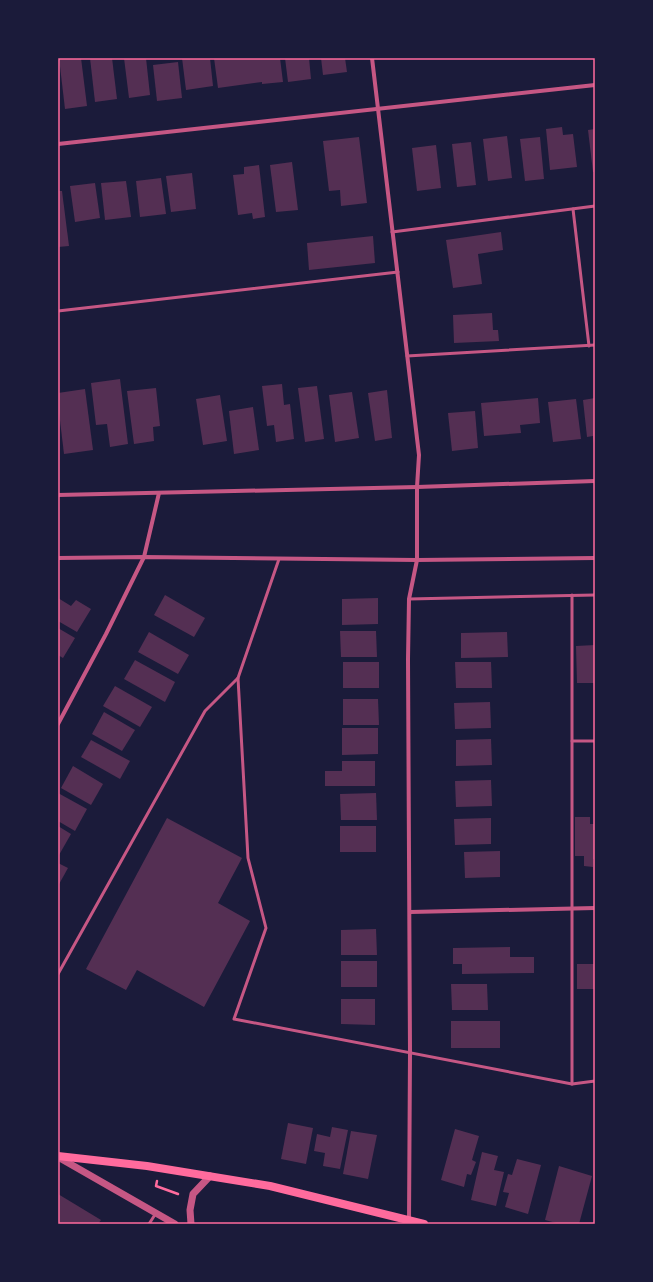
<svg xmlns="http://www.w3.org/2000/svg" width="653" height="1282" font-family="Jost,sans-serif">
	<rect width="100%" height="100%" fill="#1b1b3a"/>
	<g fill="#542f53">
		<polygon points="59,58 81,58 87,106 65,109"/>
		<polygon points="90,58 112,58 117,99 95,102"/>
		<polygon points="124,58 146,58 150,95 129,98"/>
		<polygon points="182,58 210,58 213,86 186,90"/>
		<polygon points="214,58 280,58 283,82 262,84 262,82 218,88"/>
		<polygon points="285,58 309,58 311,79 288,82"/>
		<polygon points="321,58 345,58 347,72 323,75"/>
		<polygon points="178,62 182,98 157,101 153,65"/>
		<polygon points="562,127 563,135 573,134 577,167 550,170 546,129"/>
		<polygon points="595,129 595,172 593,172 588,130"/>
		<polygon points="507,136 512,178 488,181 483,139"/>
		<polygon points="359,137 367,203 341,206 340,190 329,191 323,141"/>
		<polygon points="540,137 544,179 525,181 520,139"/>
		<polygon points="471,142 476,185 457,187 452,144"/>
		<polygon points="436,145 441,188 417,191 412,148"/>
		<polygon points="292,162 298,210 276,212 270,165"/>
		<polygon points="259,165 265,217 253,219 252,213 238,215 233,175 244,174 244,167"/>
		<polygon points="192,173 196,209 171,212 166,176"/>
		<polygon points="161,178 166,214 140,217 136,181"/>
		<polygon points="126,181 131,217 105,220 101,183"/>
		<polygon points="95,183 100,218 75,222 70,186"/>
		<polygon points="58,191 62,191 69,246 58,247"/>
		<polygon points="501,232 503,250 478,254 482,284 453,288 446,240"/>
		<polygon points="373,236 375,263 309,270 307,243"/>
		<polygon points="492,313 493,330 498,330 499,341 454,343 453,315"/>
		<polygon points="120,379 128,444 110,447 107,424 96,425 91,383"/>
		<polygon points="282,384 284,405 290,404 294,439 276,442 274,425 267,426 262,386"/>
		<polygon points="317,386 324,439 305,442 298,388"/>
		<polygon points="156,388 160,426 153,427 154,441 134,444 127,391"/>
		<polygon points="85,389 93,450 64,454 58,404 58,393"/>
		<polygon points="387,390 392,438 375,441 368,393"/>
		<polygon points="352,392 359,438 335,442 329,395"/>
		<polygon points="220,395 227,441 203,445 196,399"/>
		<polygon points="538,398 540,423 520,425 521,433 484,436 481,403"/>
		<polygon points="595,398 595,444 594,444 593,436 587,437 583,400"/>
		<polygon points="576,399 581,439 553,442 548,402"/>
		<polygon points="253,407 259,450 234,454 229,411"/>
		<polygon points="475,411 478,448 452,451 448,413"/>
		<polygon points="165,595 205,618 194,637 154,615"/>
		<polygon points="58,598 71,606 76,600 91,609 77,632 58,621"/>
		<polygon points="378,598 378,624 342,625 342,599"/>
		<polygon points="58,628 75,638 63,658 58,655"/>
		<polygon points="340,631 376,631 377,657 341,657"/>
		<polygon points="149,632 189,655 178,674 138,652"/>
		<polygon points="507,632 508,657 461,658 461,633"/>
		<polygon points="595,645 595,683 577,683 576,646"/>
		<polygon points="135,660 175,682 165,702 124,679"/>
		<rect x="343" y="662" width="36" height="26"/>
		<polygon points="455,662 491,662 492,688 456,688"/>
		<polygon points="115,686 152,707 140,727 103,706"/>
		<polygon points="343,699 378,699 379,725 343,725"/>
		<polygon points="490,702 491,728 455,729 454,703"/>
		<polygon points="104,712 135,730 122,751 92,734"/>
		<polygon points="342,728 378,728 378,754 342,755"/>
		<polygon points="491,739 492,765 456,766 456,740"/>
		<polygon points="91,740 130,761 120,779 81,757"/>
		<polygon points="342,761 375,761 375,786 325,786 325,771 342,771"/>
		<polygon points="73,766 103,784 91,805 61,788"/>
		<polygon points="491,780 492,806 456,807 455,781"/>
		<polygon points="58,793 87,809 75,831 58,821"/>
		<polygon points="376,793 377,820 341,820 340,794"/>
		<polygon points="575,817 590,817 590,824 595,824 595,859 593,859 593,867 584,866 584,856 575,856"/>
		<polygon points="167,818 242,858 218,903 250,921 204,1007 137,970 126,990 86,969"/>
		<polygon points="491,818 491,844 455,845 454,819"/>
		<polygon points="58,826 71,834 59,855 58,855"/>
		<rect x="340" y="826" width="36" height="26"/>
		<polygon points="500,851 500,877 465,878 464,852"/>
		<polygon points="58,863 68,868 58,886"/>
		<polygon points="376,929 377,955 341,955 341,930"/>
		<polygon points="510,947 510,957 534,957 534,973 462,974 462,964 453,964 453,948"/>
		<rect x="341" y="961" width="36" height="26"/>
		<rect x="577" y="964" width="18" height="25"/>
		<polygon points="451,984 487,984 488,1010 452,1010"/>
		<polygon points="341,999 375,999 375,1025 341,1024"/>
		<rect x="451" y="1021" width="49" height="27"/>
		<polygon points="288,1123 313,1128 306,1164 281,1159"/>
		<polygon points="332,1127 348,1130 340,1169 323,1166 325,1153 314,1151 317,1134 330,1137"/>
		<polygon points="455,1129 479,1136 472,1160 476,1162 471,1175 467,1174 464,1187 441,1180"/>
		<polygon points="351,1131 377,1135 368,1179 343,1174"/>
		<polygon points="482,1152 498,1156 494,1170 504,1172 496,1206 471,1200"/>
		<polygon points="517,1159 541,1165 528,1214 505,1207 509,1193 503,1192 508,1174 512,1175"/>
		<polygon points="559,1166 592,1176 579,1224 560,1224 545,1220"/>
		<polygon points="58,1194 101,1220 98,1224 58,1224"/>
	</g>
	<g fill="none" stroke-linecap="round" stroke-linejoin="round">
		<polyline stroke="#ff6b9d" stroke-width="2.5" points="157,1181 156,1186 178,1194"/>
		<g stroke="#c65784" stroke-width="3">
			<polyline points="573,209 589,346"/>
			<polyline points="392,232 595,206"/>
			<polyline points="58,311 398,272"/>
			<polyline points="407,356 595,345"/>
			<polyline points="279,559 238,678 248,858 266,928 234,1019 572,1084 595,1081"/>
			<polyline points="572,595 572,1084"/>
			<polyline points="409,599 595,595"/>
			<polyline points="572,741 595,741"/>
			<polyline points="58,974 205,711 238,678"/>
			<polyline points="149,1224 156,1213"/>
		</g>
		<g stroke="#c65784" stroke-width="4">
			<polyline points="372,58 419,455 417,487 417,560 409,599 408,659 410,1053 409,1220"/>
			<polyline points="58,144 595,85"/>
			<polyline points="58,495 417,487 595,481"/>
			<polyline points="58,558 144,557 417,560 595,558"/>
			<polyline points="58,724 106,634 144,557 159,493"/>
			<polyline points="410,912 595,908"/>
		</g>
		<g stroke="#c65784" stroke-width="7">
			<polyline points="58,1157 175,1224"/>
			<polyline points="191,1224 190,1210 193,1194 210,1176"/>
		</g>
		<polyline stroke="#ff6b9d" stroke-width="8" points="58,1156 147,1166 270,1186 424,1224"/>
	</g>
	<rect width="653" height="1282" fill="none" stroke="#1b1b3a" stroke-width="118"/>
	<rect x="59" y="59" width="535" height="1164" fill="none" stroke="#ff6b9d" stroke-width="1.5"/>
</svg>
